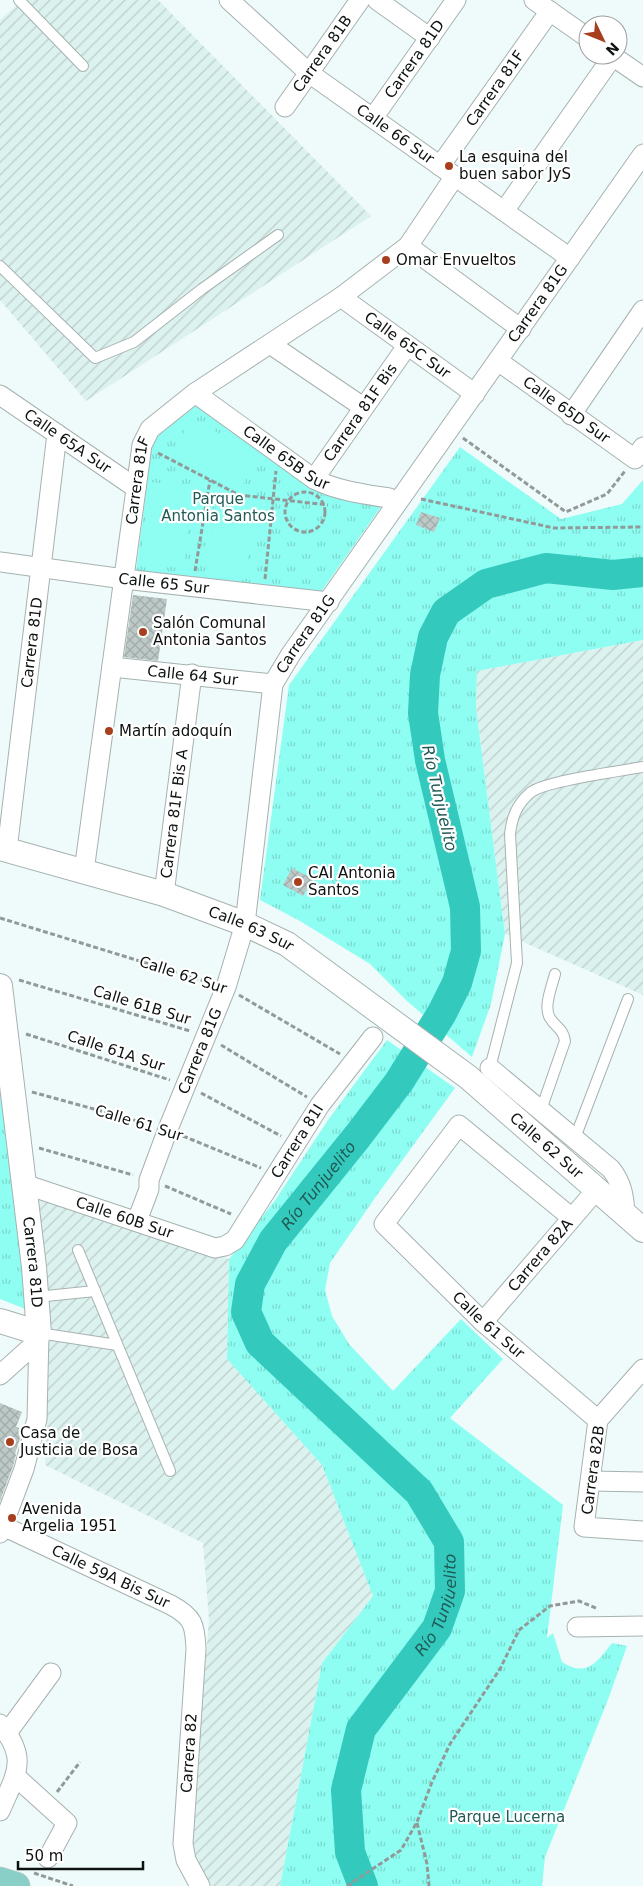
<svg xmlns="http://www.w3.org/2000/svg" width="643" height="1886" font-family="'DejaVu Sans',sans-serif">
	<defs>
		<pattern id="industrial-furrows" width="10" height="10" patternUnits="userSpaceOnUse" patternTransform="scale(1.25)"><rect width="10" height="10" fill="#dcf2ef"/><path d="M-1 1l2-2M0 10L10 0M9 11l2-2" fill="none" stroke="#bccecc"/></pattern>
		<pattern id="grass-tufts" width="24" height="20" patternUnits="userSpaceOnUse" patternTransform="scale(1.25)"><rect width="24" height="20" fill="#8efdf2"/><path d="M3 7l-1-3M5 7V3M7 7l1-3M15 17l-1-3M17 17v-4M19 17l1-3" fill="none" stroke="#79d8ce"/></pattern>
		<pattern id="building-cross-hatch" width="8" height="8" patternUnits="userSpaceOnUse" patternTransform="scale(1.25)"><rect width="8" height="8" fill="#bdc9c7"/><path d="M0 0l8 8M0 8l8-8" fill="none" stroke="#a1acaa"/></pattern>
	</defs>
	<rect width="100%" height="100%" fill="#effbfa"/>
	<g fill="url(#industrial-furrows)">
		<polygon points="22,0 158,0 371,216 86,401 0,300 0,20"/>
		<polygon points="643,640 643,995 505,934 476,708 477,671"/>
		<polygon points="30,1196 229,1259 227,1359 322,1465 373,1596 322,1663 280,1886 207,1886 196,1876 190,1838 209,1620 203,1543 45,1465 47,1424 47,1365"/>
	</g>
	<g fill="url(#grass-tufts)">
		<polygon points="194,404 324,495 383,504 321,592 136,571 153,436"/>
		<polygon points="460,447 561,519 622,504 643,480 643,640 477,671 476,708 505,934 491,1004 472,1057 407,1001 370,964 300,921 260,900 289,685"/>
		<path d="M 387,1040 L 455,1088 L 377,1195 L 330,1263 L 325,1290 L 332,1316 L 349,1344 L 393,1391 L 461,1319 L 503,1359 L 450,1418 L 563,1505 L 547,1638 L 553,1633 L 562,1662 C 587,1678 597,1662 612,1643 L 627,1646 L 609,1697 L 545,1857 L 542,1886 L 280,1886 L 322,1663 L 373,1596 L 322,1465 L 227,1359 L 229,1259 L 276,1199 L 328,1120 Z"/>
		<polygon points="0,1093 4,1094 28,1310 0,1299"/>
	</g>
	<g fill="#8efdf2">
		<polygon points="192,418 259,456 238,493 171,455"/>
		<polygon points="150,482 193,487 184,568 141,564"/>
		<polygon points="218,496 256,503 244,575 206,569"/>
	</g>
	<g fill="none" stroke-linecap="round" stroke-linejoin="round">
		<path stroke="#34c9bd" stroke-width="30" id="s1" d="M 363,1886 L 350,1852 L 346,1790 L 361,1729 L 437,1628 L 450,1591 L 449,1542 L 419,1492 L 260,1343 L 246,1312 L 250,1284 L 273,1241 L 357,1137 L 399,1082 L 442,1013 L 457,983 L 466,951 L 465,907 L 430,760 L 423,713 L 425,675 L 433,637 L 446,612 L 486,584 L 546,568 L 613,575 L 643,572"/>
	</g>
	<g fill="url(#building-cross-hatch)">
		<polygon points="421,512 440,518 434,532 416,525"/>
		<polygon points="133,595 167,599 158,661 124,657"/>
		<polygon points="292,868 313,879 303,896 283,885"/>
		<polygon points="0,1403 22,1412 16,1427 23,1429 15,1454 16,1455 13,1466 0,1501"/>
	</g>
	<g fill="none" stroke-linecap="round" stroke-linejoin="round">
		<defs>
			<g id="service">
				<polyline points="19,0 83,66"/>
				<polyline points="0,266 95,358 134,342 202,289 278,235"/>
				<path d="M 490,1068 L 517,963 L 510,834 C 512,817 517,804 530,793 C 543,781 621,771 643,767"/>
				<path d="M 541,1110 L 565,1041 C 563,1028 556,1028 550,1018 C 543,1007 552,986 555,974"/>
				<polyline points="575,1138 628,999"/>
				<polyline points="78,1250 170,1471"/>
				<polyline points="36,1297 95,1291"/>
				<polyline points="39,1333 117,1345"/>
			</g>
			<g id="minor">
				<path id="s2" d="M 229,0 L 309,73 L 570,258"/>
				<polyline points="377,0 430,38"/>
				<polyline points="534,0 588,38"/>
				<polyline points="611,55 643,77"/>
				<path id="s3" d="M 285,107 L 360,0"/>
				<path id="s4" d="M 373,118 L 456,0"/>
				<path id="s5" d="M 440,166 L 550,11"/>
				<polyline points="504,211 613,56"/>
				<polyline points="408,246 521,329"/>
				<path id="s6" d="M 341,297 L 475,394"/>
				<polyline points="270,344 363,407"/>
				<path id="s7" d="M 498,361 L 635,459 L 643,447"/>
				<path id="s8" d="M 195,393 L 314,479 C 338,491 363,494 389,498"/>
				<path id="s9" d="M 0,395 L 136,488"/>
				<polyline points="571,415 643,310"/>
				<path id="s10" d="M 314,479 L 407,346"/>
				<path id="s11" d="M 0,562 L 124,579 L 329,602"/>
				<path id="s12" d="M 112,667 L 273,684"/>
				<path id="s13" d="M 7,850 L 57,434"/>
				<path id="s14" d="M 84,871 L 142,445 L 150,429 L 195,393 L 341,297 L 408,246 L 455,176"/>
				<path id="s15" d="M 164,894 L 192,674"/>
				<path d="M 490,1068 L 611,1169 C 622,1183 624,1196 625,1214"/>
				<path id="s16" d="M 24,1184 L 215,1248 L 225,1246 L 235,1240 L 320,1105 L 373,1037"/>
				<path id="s17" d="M 572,1218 L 459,1125 L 384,1224 L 483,1322 L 598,1420"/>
				<path id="s18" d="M 137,1221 L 149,1189 L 149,1180 L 168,1129 L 226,987 L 245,924 L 273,684 L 291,654 L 643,154"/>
				<path id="s19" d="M 483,1322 L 597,1189"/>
				<polyline points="643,1369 598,1420 584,1527 643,1531"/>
				<polyline points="0,1375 39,1340"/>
				<polyline points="591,1481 643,1482"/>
				<path id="s20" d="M 3,1526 L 171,1605 C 193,1617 195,1624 196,1649 L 183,1844 L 186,1860 L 200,1886"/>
				<polyline points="0,1533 24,1469 37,1419 39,1333"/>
				<polyline points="577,1627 643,1626"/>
				<path d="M 0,1724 C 29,1759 16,1774 0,1811"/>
				<polyline points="0,1730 7,1733 51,1673"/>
				<polyline points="15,1776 67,1823 48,1858"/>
			</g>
			<g id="tertiary">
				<path id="s21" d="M 0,848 L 164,894 L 245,924 L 287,944 L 468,1077 L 643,1230"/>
				<path id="s22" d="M 0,986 L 34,1267 L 39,1333 L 0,1321"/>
			</g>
			<polyline id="primary" points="0,1881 16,1886"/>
		</defs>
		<use href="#service" stroke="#a6b2b0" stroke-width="12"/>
		<use href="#minor" stroke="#a6b2b0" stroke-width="21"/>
		<use href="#tertiary" stroke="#a6b2b0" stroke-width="26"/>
		<use href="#primary" stroke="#d3d4d4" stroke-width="29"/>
		<g stroke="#919a99" stroke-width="3" stroke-dasharray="5 2.5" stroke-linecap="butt">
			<polyline points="463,438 566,512 607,494 625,471"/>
			<polyline points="158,453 239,495 328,505"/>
			<circle cx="305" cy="512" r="20"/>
			<polyline points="421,499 554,528 643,527"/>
			<polyline points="195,571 210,480"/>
			<polyline points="265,579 276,471"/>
			<polyline points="0,918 211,983"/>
			<polyline points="19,980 190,1031"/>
			<polyline points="239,995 340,1054"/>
			<polyline points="26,1034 170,1080"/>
			<polyline points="221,1045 307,1097"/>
			<polyline points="32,1092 152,1125"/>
			<polyline points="201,1093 281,1136"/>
			<polyline points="183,1136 261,1168"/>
			<polyline points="39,1148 133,1175"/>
			<polyline points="165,1186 231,1214"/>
			<polyline points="57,1792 80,1762"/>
			<polyline points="417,1823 427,1864 429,1886"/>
			<polyline points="34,1873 73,1886"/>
			<polyline points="347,1886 401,1850 417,1822 432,1782 450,1744 500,1669 519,1630 550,1606 579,1601 598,1609"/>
		</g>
		<use href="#service" stroke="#fff" stroke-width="10"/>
		<use href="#minor" stroke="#fff" stroke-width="19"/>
		<use href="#tertiary" stroke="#fff" stroke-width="24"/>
		<use href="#primary" stroke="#8acec8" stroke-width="28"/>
	</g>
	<g fill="#a73f1f" stroke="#fff" stroke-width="2">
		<circle cx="449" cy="166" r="5"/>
		<circle cx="386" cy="260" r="5"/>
		<circle cx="143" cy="632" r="5"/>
		<circle cx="109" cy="731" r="5"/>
		<circle cx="298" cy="882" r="5"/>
		<circle cx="10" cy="1442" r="5"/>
		<circle cx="12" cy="1518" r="5"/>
	</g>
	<g text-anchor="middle" stroke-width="4.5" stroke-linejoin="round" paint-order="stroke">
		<g font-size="15" fill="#0d1110" stroke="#fff">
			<text dy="5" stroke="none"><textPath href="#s3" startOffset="65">Carrera 81B</textPath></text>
			<text dy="5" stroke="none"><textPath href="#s4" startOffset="72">Carrera 81D</textPath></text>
			<text dy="5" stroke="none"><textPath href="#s5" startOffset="95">Carrera 81F</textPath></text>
			<text dy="5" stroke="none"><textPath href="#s2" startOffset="214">Calle 66 Sur</textPath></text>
			<text dy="5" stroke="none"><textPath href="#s18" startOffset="1022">Carrera 81G</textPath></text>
			<text dy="5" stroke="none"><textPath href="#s6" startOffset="82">Calle 65C Sur</textPath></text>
			<text dy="5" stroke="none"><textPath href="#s7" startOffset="84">Calle 65D Sur</textPath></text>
			<text dy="5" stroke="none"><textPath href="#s10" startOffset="81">Carrera 81F Bis</textPath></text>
			<text dy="5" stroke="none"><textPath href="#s9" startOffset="82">Calle 65A Sur</textPath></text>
			<text dy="5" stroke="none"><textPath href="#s8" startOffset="112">Calle 65B Sur</textPath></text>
			<text dy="5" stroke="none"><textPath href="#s14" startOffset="394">Carrera 81F</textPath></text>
			<text dy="5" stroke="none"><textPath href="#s11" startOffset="165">Calle 65 Sur</textPath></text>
			<text dy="5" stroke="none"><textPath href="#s18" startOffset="618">Carrera 81G</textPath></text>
			<text dy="5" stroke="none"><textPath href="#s13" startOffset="209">Carrera 81D</textPath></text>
			<text dy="5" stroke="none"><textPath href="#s12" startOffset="81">Calle 64 Sur</textPath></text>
			<text dy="5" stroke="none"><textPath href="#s15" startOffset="81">Carrera 81F Bis A</textPath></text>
			<text dy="5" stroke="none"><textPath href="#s21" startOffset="264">Calle 63 Sur</textPath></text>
			<text transform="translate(183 975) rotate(18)" y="5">Calle 62 Sur</text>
			<text transform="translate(142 1005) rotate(17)" y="5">Calle 61B Sur</text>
			<text dy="5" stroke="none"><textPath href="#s18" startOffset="182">Carrera 81G</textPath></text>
			<text transform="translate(116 1051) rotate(18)" y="5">Calle 61A Sur</text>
			<text transform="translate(139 1123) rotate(17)" y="5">Calle 61 Sur</text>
			<text dy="5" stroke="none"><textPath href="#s16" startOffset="340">Carrera 81I</textPath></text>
			<text dy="5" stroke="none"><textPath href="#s21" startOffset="632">Calle 62 Sur</textPath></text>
			<text dy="5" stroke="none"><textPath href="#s16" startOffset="106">Calle 60B Sur</textPath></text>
			<text dy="5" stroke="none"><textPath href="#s19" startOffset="88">Carrera 82A</textPath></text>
			<text dy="5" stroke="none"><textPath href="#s22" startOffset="278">Carrera 81D</textPath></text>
			<text dy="5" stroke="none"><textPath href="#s17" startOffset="416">Calle 61 Sur</textPath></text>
			<text transform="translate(593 1470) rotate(-82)" y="5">Carrera 82B</text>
			<text dy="5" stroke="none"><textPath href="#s20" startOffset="119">Calle 59A Bis Sur</textPath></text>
			<text transform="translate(189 1753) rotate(-86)" y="5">Carrera 82</text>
		</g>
		<g font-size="15" fill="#0d1110" stroke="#fff" text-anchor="start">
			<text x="459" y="162">La esquina del<tspan x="459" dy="17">buen sabor JyS</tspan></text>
			<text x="396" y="265">Omar Envueltos</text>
			<text x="153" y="628">Salón Comunal<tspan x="153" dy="17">Antonia Santos</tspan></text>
			<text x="119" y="736">Martín adoquín</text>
			<text x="308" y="878">CAI Antonia<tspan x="308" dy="17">Santos</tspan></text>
			<text x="20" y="1438">Casa de<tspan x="20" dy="17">Justicia de Bosa</tspan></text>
			<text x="22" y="1514">Avenida<tspan x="22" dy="17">Argelia 1951</tspan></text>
		</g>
		<g font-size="15" fill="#215b56" stroke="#fff">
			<text x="218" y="504">Parque<tspan x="218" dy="17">Antonia Santos</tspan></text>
			<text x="507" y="1822">Parque Lucerna</text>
		</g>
		<g font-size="16" font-style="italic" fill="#215b56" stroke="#fff">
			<text transform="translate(440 798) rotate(77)" y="6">Río Tunjuelito</text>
			<text dy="6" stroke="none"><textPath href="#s1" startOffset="835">Río Tunjuelito</textPath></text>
			<text dy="6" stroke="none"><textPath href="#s1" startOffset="310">Río Tunjuelito</textPath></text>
		</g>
	</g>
	<g transform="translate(603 40) rotate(133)"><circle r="24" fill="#ffffff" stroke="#9ea09f"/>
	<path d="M0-4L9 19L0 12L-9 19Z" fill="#a73f1f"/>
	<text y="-8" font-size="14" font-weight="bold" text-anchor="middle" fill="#0d1110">N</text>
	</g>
	<path d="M18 1861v8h125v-8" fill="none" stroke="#0d1110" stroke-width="2.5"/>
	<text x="25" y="1861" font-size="15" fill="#0d1110" stroke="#ffffff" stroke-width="4" paint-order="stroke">50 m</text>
</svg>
